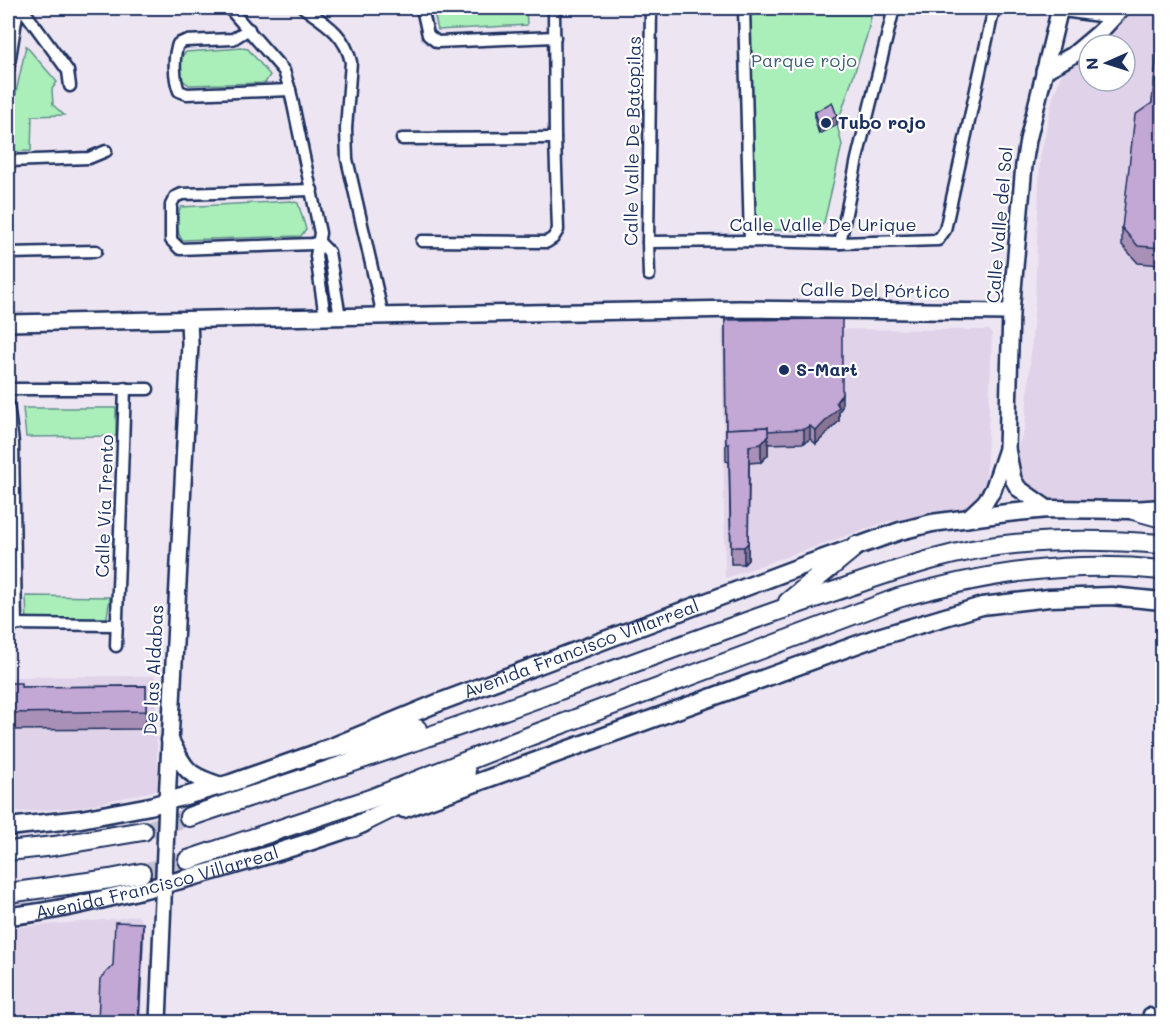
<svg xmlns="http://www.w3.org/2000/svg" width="1170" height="1030" font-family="Mali,sans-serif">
	<rect width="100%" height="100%" fill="#ede5f2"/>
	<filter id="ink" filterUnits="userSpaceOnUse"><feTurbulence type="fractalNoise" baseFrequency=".0167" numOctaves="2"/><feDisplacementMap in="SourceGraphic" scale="12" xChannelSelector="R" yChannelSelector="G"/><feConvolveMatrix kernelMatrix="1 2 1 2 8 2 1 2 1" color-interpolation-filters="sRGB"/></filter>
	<g filter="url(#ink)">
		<g fill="#e0d2e9">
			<polygon points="1139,8 1162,8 1162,499 1144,502 1047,500 1023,483 1017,470 1016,451 1025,428 1035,302 1040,158 1053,98 1063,70 1089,49 1089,81 1125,81 1125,45 1093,45"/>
			<polygon points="722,329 989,330 992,334 986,481 970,507 886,522 725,578"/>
			<polygon points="155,676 158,790 81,807 8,813 8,677"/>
			<polygon points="137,915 145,925 141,1022 8,1022 8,928 116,919"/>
		</g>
		<g fill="#aaefba" stroke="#628f8c" stroke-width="1.5">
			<polygon points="436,8 526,8 527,25 438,30 433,9"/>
			<polygon points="750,8 873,8 867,35 837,125 842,145 824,223 818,230 754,230"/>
			<polygon points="26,46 57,82 52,89 53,105 64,115 32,116 31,151 8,152 9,125"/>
			<polygon points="242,48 248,49 270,75 265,83 189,85 181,79 181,57 186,52"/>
			<path d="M 291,201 L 298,203 L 306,229 L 301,236 L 182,240 C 176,232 176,216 181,207 Z"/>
			<polygon points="23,408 116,408 116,436 26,437"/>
			<polygon points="26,596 110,597 106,623 27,624"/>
		</g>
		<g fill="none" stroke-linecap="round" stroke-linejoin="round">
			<g stroke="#c3c1d4" stroke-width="18" stroke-dasharray="18 9" stroke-linecap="butt">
				<polyline points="143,831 189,817"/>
				<polyline points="141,873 188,860"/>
			</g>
			<defs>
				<g id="street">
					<polyline points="22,8 68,71 70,86"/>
					<polyline points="229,8 284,71 290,90 320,233 316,256 325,317"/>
					<path d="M 304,8 C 325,23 345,34 351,62 L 346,129 L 347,159 L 383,316"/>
					<polyline points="422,8 428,35 437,42 555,37"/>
					<polyline points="744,8 750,241"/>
					<path d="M 249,29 L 233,39 L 185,41 L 178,44 C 173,57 174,78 179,91 L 187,94 L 290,90"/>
					<polyline points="8,70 18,8"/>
					<polyline points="402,139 555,138"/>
					<polyline points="8,161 89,158 106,151"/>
					<polyline points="312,190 182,194 175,197 171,205 171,240 180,249 312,244 319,242"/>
					<polyline points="422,241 547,242 553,238 558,230 555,138 554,8"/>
					<polyline points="319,242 329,252 340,317"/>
					<polyline points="648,242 750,241 840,243 938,240 945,230 994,8"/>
					<polyline points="840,243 857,159 894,8"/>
					<polyline points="8,253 96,251"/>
					<polyline points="649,275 648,242 651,8"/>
					<polyline points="8,389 148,389"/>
					<polyline points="8,404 13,443 16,625"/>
					<polyline points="8,624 117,625"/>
					<polyline points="116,646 125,388"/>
					<polyline points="1149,1014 1160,1022"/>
				</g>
				<g id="secondary">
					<polyline points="1060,8 1103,14 1121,8"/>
					<polyline points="1044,71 1073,55 1099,33 1122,8"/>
					<polyline points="8,323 739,309 1011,312"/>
					<polyline points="1048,509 1018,488 1013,479 1007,449 1011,312 1024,165 1028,140 1060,8"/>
					<polyline points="967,519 985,502 993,490 1007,449"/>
					<polyline points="158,1022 167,802 190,344 189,320"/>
				</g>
				<g id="primary">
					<path d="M 170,740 C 186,772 187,775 221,786"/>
					<polyline points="404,809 875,638 982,606 1049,598 1111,596 1162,601"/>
					<path id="s1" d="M 8,827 L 81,819 L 150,806 L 231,783 L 322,751 L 440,702 L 810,563 L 900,531 L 932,523 L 1007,513 L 1048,509 L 1133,510 L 1162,508"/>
					<path id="s2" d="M 8,916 C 44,913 80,905 116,896 C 199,877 282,852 363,824"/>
				</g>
				<g id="highway">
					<polyline points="1133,510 1162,518"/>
					<polyline points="788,602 856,546"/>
					<polyline points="322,751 417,729"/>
					<path d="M 189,817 C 312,775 436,736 557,691 C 652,656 746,621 841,589 C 897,570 955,549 1014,544 C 1063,539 1113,540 1162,544"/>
					<polyline points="352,828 466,772"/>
					<polyline points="8,851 54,846 143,831"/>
					<path d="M 188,860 L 370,799 L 530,736 L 898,598 C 987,573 1069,560 1162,570"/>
					<polyline points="8,893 110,879 141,873"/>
				</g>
			</defs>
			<use href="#street" stroke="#1b2f5e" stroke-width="15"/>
			<use href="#secondary" stroke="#1b2f5e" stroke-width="20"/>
			<use href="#primary" stroke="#1b2f5e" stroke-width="21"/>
			<use href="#highway" stroke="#1b2f5e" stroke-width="22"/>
			<use href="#street" stroke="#fff" stroke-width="10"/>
			<use href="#secondary" stroke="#fff" stroke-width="15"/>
			<use href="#primary" stroke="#fff" stroke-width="16"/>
			<use href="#highway" stroke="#fff" stroke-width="18"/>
		</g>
		<g fill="#a890b6" stroke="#1b2f5e" stroke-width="1.5">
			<polygon points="1162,11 1162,265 1138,263 1122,245 1122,228 1152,103"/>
			<polygon points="815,112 837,125 819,134 815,121"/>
			<polygon points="725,320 842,407 839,411 839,421 816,444 810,439 804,443 768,444 768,455 761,462 749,463 748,560 744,564 731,564 729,462 726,461"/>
			<polygon points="8,670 9,683 21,687 146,686 146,729 8,730"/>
			<polygon points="8,947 11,961 9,985 8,984"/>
		</g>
		<g fill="#887594" stroke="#1b2f5e" stroke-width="1.5">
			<polygon points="837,116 837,125 819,134 819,125"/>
			<polygon points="842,394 842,407 839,411 839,421 816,444 816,431"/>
			<polygon points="810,426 810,439 804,443 804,429"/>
			<polygon points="768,437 768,455 761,462 761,444"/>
			<polygon points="749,446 748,560 744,564 744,547"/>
			<polygon points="143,923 143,940 139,1023 138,1023"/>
			<polygon points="11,947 11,961 9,985 9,971"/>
		</g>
		<g fill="#c3a7d4" stroke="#1b2f5e" stroke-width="1.5">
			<polygon points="1161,11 1162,11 1162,248 1138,246 1122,228 1135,115 1152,103"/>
			<polygon points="832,102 837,116 819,125 815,112"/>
			<polygon points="842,319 842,394 836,402 839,407 816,431 810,426 804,429 768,431 768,427 726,429 726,433 725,320"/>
			<polygon points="768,427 768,437 761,444 749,446 748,543 744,547 731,547 729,444 726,444 726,429"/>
			<polygon points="8,670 9,670 9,683 21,683 21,687 146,686 146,711 8,713"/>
			<polygon points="115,922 143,923 138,1023 98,1021 100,979 113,965"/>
			<polygon points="8,947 11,947 9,971 8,971"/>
		</g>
	</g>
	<g fill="#1b2f5e" stroke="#fff" stroke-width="2">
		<circle cx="826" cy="123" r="6"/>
		<circle cx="784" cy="370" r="6"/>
	</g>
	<g text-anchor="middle" stroke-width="4.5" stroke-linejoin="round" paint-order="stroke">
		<g font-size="18" fill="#3f5f75" stroke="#fff">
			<text x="804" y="67">Parque rojo</text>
		</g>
		<g font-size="18" font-weight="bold" fill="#1b2f5e" stroke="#fff" text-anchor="start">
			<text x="838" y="129">Tubo rojo</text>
			<text x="796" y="376">S-Mart</text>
		</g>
		<g font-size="18" fill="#1b2f5e" stroke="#fff">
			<text transform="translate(633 141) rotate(-89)" y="6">Calle Valle De Batopilas</text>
			<text x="823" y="231">Calle Valle De Urique</text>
			<text transform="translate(1000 225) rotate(-85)" y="6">Calle Valle del Sol</text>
			<text transform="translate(875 291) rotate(1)" y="6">Calle Del Pórtico</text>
			<text transform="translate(105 506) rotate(-88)" y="6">Calle Vía Trento</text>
			<text dy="6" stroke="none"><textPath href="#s1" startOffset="603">Avenida Francisco Villarreal</textPath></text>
			<text transform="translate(154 670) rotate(-87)" y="6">De las Aldabas</text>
			<text dy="6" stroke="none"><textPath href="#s2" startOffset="153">Avenida Francisco Villarreal</textPath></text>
		</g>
	</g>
	<rect width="1170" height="1030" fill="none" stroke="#fff" stroke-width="30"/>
	<rect x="15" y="15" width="1140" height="1000" fill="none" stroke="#1b2f5e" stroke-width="2" filter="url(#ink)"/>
	<g transform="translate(1107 63) rotate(267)"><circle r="28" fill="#ffffff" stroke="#a4acbf" stroke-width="1.5"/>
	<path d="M0-4.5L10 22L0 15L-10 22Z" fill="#1b2f5e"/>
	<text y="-9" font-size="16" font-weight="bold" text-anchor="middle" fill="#1b2f5e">N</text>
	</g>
</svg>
